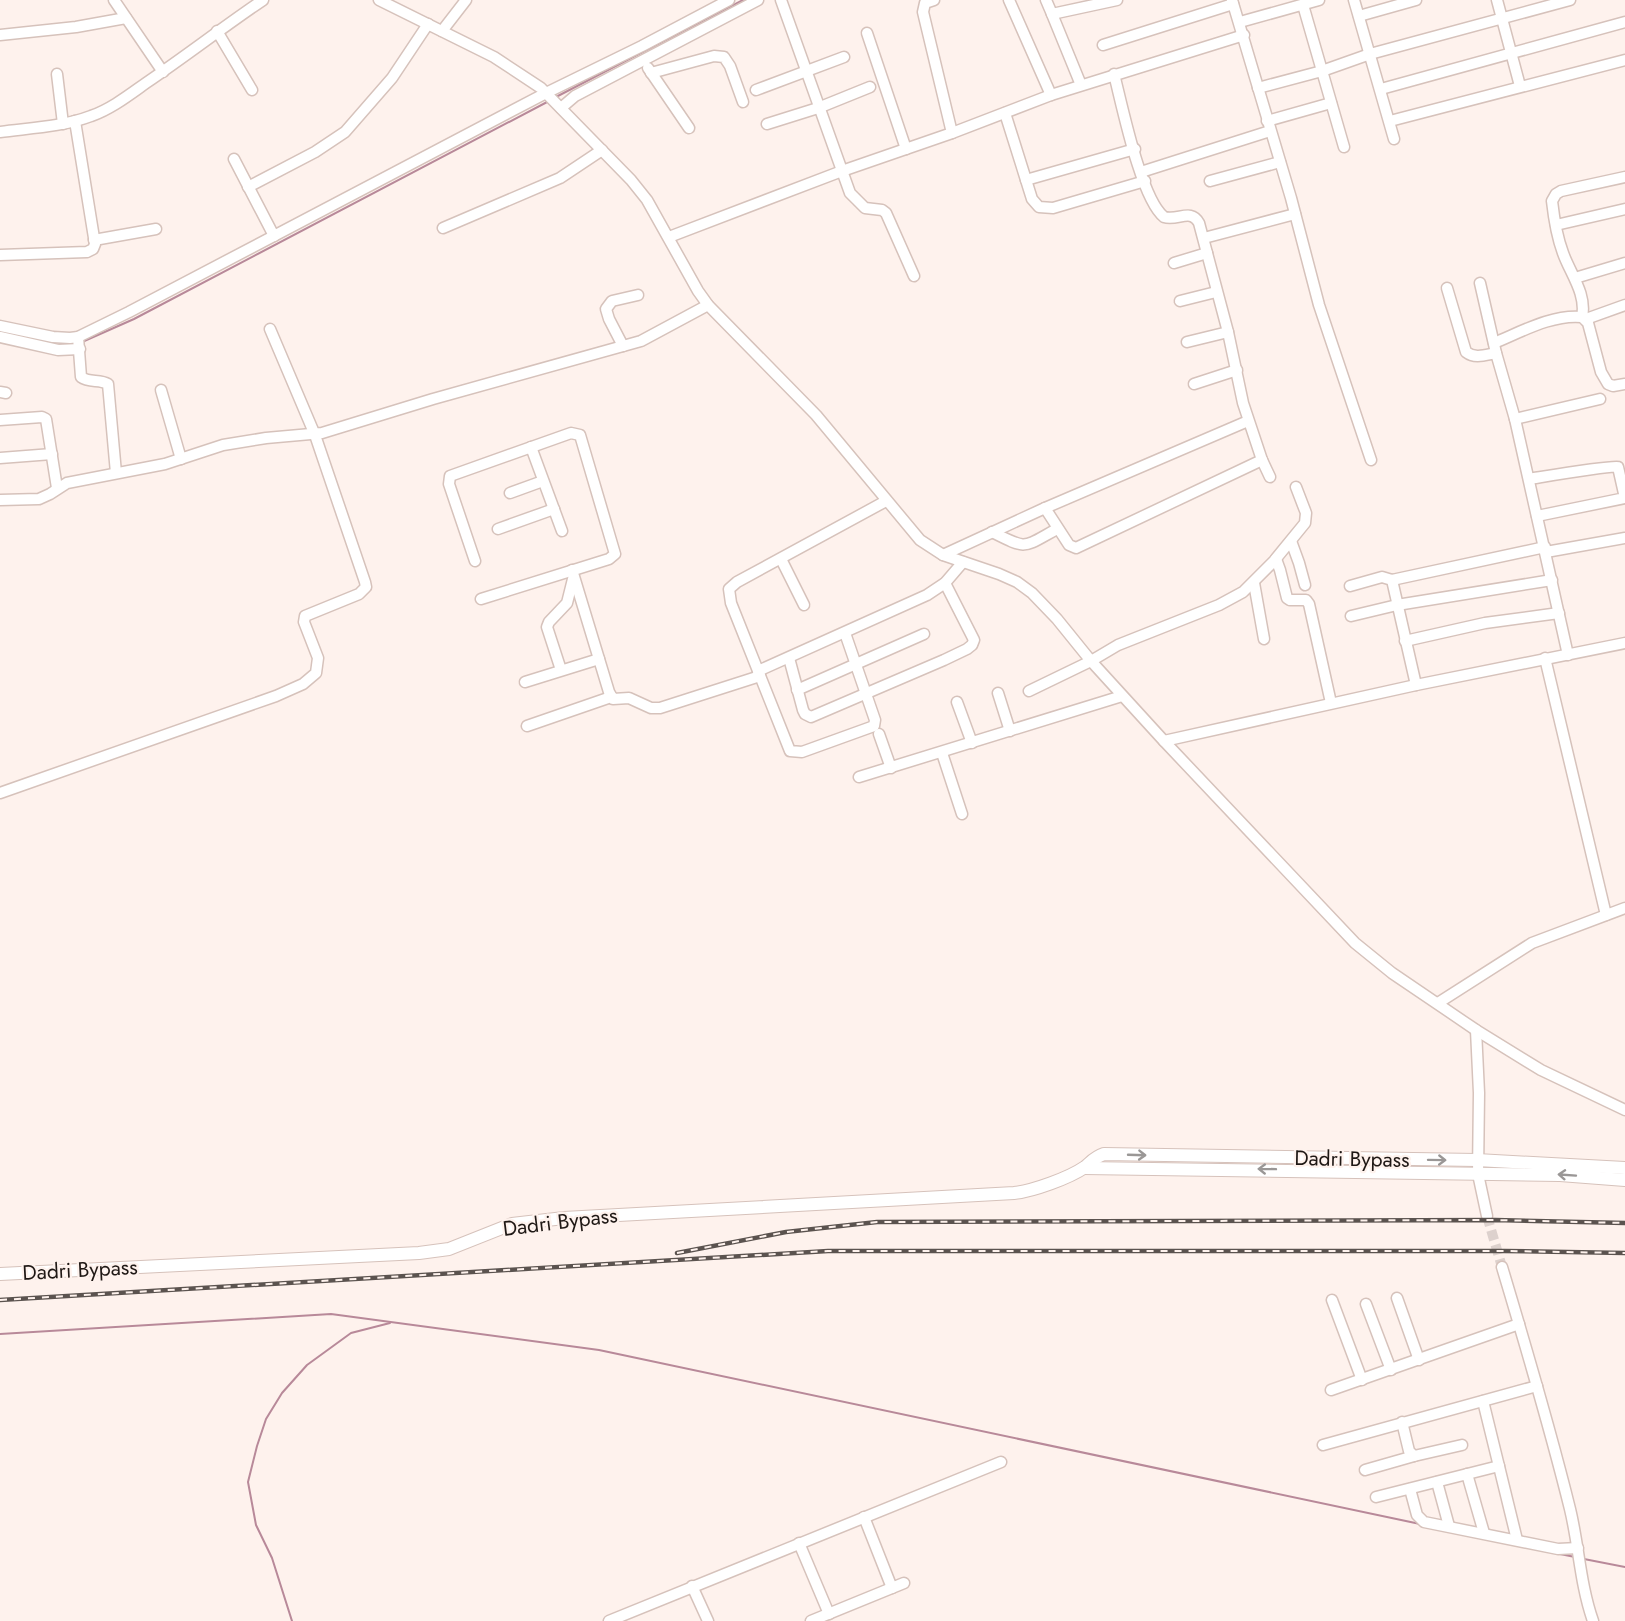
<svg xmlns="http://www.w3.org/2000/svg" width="1625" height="1621" font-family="Jost,sans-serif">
	<rect width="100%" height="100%" fill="#fef2ed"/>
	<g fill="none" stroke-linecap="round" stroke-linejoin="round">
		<g stroke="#b88999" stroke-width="2">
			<polyline points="554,98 743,0"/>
			<polyline points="82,342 134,319 549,101"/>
			<polyline points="0,1334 331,1314 599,1350 1420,1524"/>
			<polyline points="1560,1554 1575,1557"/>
			<polyline points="1584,1559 1625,1567"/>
			<polyline points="292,1621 272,1558 256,1525 248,1482 257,1446 266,1419 282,1393 307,1365 351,1333 390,1323"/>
		</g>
		<polyline stroke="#ddd1cd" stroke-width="10" stroke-dasharray="10 5" stroke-linecap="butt" points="1487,1216 1502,1267"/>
		<defs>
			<g id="minor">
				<polyline points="114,0 163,72"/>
				<polyline points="379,0 494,57 541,88 631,180 647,200 698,291 708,305 816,415 920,540 943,555 999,574 1017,582 1032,593 1057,619 1091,661 1164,741 1355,943 1392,973 1476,1030 1541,1070 1625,1110"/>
				<polyline points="781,0 850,193 865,208 882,210 886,213 914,276"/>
				<polyline points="934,0 925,3 923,12 952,133"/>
				<polyline points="1009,0 1051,95"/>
				<polyline points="1046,0 1052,14"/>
				<polyline points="1232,0 1291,198 1319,305 1371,460"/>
				<polyline points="1354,0 1394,139"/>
				<polyline points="1497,0 1520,86"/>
				<polyline points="1303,5 1344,147"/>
				<polyline points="1359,16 1416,0"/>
				<polyline points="1240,22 1319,0"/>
				<polyline points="217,31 252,90"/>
				<polyline points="442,31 466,0"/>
				<polyline points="867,33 906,149"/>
				<polyline points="0,35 76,27 126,18"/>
				<polyline points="1103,45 1233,4"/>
				<polyline points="648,68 689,128"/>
				<polyline points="651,73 714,56 724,57 730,66 743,102"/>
				<polyline points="57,74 63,124"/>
				<path d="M 1114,74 C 1122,105 1141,199 1164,217 C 1178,221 1191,208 1199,223 L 1228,332 L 1243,403 L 1262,460 L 1270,477"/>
				<polyline points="1081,85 1052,14 1117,0"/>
				<polyline points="1258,88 1322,71 1370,54 1570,0"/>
				<polyline points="1381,89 1625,22"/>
				<polyline points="756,90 844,57"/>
				<polyline points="561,108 575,96 758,0"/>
				<polyline points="1005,113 1032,199 1039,207 1053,208 1145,181"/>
				<polyline points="1267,121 1331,103"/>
				<polyline points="1390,121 1625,60"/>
				<polyline points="767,124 818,108 870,87"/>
				<path d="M 0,132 C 30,128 62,127 91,116 C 111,109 129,95 146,83 C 186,56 223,27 263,0"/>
				<polyline points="234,159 274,236"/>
				<polyline points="1141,172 1270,131"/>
				<polyline points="1026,180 1135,149"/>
				<polyline points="1210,181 1280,162"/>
				<polyline points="248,187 315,152 345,132 392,78 428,24"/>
				<polyline points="1556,225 1625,209"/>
				<polyline points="443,228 560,178 602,150"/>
				<polyline points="669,237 842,171 952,133 1051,95 1244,35"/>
				<polyline points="1204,238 1295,214"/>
				<polyline points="94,240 156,229"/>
				<polyline points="0,255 87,252 93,249 95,244 75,121"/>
				<polyline points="1174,263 1207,253"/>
				<polyline points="1575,278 1625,263"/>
				<polyline points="1480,283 1496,353 1515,419 1568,655"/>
				<path d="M 1447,288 L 1466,352 C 1475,359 1485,355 1496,353"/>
				<polyline points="1180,301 1216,292"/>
				<path d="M 1582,317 C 1587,294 1570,273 1563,253 C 1557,237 1554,219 1552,201 L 1556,194 L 1561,191 L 1625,177"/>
				<polyline points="1586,319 1625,305"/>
				<polyline points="0,326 53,337 70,338 78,337 129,312 546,93 642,46 729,0"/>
				<polyline points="0,337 58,350 80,349"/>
				<path d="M 78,337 L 81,377 C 89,383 100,379 108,384 L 116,473"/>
				<polyline points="1187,342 1228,332"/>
				<path d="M 1494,343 C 1521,332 1552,314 1582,317 L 1588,323 L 1601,372 L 1608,384 L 1613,386 L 1625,384"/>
				<polyline points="623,346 609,319 606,309 612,301 638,295"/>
				<polyline points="1194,384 1237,370"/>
				<polyline points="161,390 181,459"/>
				<polyline points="0,392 6,393"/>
				<polyline points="1515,419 1600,399"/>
				<polyline points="0,420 42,417 46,419 57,488"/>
				<polyline points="531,447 562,531"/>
				<polyline points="0,458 52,454"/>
				<path d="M 1529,479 C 1542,477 1612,465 1618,467 L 1625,498 L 1537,516"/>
				<polyline points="510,493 543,481"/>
				<polyline points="0,500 39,499 50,494 67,483 165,464 223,445 266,438 322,433 433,399 641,341 708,305"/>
				<polyline points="1045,508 1069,545 1076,548 1262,460"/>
				<polyline points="498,529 554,509"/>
				<path d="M 992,532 C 1028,550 1022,548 1057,529"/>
				<polyline points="1291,541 1299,563 1305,585"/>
				<polyline points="1546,552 1625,538"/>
				<polyline points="943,555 1045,508 1248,421"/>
				<polyline points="781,559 804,605"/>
				<polyline points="1276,559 1280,570 1287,598 1290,600 1306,600 1309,604 1331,703"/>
				<polyline points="475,561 449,484 450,476 571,433 580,435 615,554 609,559 481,599"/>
				<polyline points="572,570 609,692 613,699 629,698 651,708 660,708 760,676"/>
				<polyline points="1392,580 1545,547"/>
				<polyline points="1254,583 1264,639"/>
				<polyline points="1350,586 1382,577 1392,580 1416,685"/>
				<polyline points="1351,616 1397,605 1552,580"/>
				<polyline points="845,633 875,720 874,726 802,752 790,751 731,603 729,589 737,582 886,501"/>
				<polyline points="1405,641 1485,623 1559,613"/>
				<polyline points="789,658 803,710 805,714 811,717 944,660 967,649 972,645 974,640 945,583"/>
				<polyline points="1545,658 1606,915"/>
				<polyline points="561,670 547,627 549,622 567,603 573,579"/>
				<polyline points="758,671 927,595 945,583 963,562"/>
				<polyline points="525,682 599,659"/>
				<polyline points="797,690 924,634"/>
				<polyline points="1029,691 1091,661 1118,645 1219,605 1243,592 1274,561 1305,523 1306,513 1296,487"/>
				<polyline points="998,693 1010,731"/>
				<polyline points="957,702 972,743"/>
				<polyline points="527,726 611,697"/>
				<polyline points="879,734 891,768"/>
				<polyline points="1164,741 1416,685 1625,643"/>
				<polyline points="942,753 962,814"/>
				<polyline points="859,777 1122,696"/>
				<polyline points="0,793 276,696 303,684 316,673 318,658 304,622 305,616 359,594 366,587 365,582 315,435 270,329"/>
				<polyline points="1438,1003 1532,943 1625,908"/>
				<polyline points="1476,1030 1479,1093 1478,1174 1487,1216"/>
				<path d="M 1502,1267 C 1526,1347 1550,1428 1570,1509 C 1579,1546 1580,1584 1593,1621"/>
				<polyline points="1397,1298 1419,1360"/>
				<polyline points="1332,1300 1362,1380"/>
				<polyline points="1366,1304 1391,1370"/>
				<polyline points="1331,1390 1519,1324"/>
				<polyline points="1483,1401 1517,1540"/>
				<polyline points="1402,1422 1409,1451 1414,1456 1462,1445"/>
				<polyline points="1323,1445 1537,1386"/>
				<polyline points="1365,1470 1414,1456"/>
				<polyline points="1467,1474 1484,1533"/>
				<polyline points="1437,1482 1449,1526"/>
				<polyline points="1410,1489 1417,1515 1424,1522 1558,1549 1578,1548"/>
				<polyline points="1376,1497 1499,1466"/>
				<polyline points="864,1517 892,1588"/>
				<polyline points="799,1543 829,1614"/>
				<polyline points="692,1586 708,1621"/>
				<polyline points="609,1621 1001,1462"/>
				<polyline points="811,1621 904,1583"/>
			</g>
			<g id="major">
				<polyline points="1084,1168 1560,1175 1625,1180"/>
				<path d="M 0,1274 L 419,1253 L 449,1249 L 512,1224 L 564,1218 L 1014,1193 C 1033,1191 1069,1178 1085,1167 C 1092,1161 1095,1157 1104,1154 L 1477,1160 L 1625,1168"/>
			</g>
		</defs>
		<use href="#minor" stroke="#d6c2bb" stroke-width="13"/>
		<use href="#major" stroke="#d6c2bb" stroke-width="14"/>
		<use href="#minor" stroke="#fff" stroke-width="10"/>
		<use href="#major" stroke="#fff" stroke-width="12"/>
		<defs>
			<g id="rail">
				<polyline points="677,1253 786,1232 877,1222 1495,1220 1625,1223"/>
				<polyline points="0,1300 828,1251 1504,1251 1625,1253"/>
			</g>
		</defs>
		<use href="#rail" stroke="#5b534f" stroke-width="4.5"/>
		<use href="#rail" stroke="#fef2ed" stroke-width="2" stroke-dasharray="7" stroke-linecap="butt"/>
	</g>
	<defs><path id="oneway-shaft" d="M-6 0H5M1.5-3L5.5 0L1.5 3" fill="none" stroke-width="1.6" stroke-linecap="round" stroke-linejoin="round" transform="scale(1.5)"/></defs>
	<g stroke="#9a9796">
		<use href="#oneway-shaft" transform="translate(1137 1155) rotate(2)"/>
		<use href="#oneway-shaft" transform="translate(1437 1160) rotate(1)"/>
		<use href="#oneway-shaft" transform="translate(1267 1169) rotate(-179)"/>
		<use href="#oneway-shaft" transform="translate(1567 1175) rotate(-176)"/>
	</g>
	<g text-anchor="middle" stroke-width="4.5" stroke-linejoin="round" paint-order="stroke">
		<g font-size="21" fill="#1f1815" stroke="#fef2ed">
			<text transform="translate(1352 1159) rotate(1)" y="7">Dadri Bypass</text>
			<text transform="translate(560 1222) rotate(-7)" y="7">Dadri Bypass</text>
			<text transform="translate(80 1270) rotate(-3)" y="7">Dadri Bypass</text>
		</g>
	</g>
</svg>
